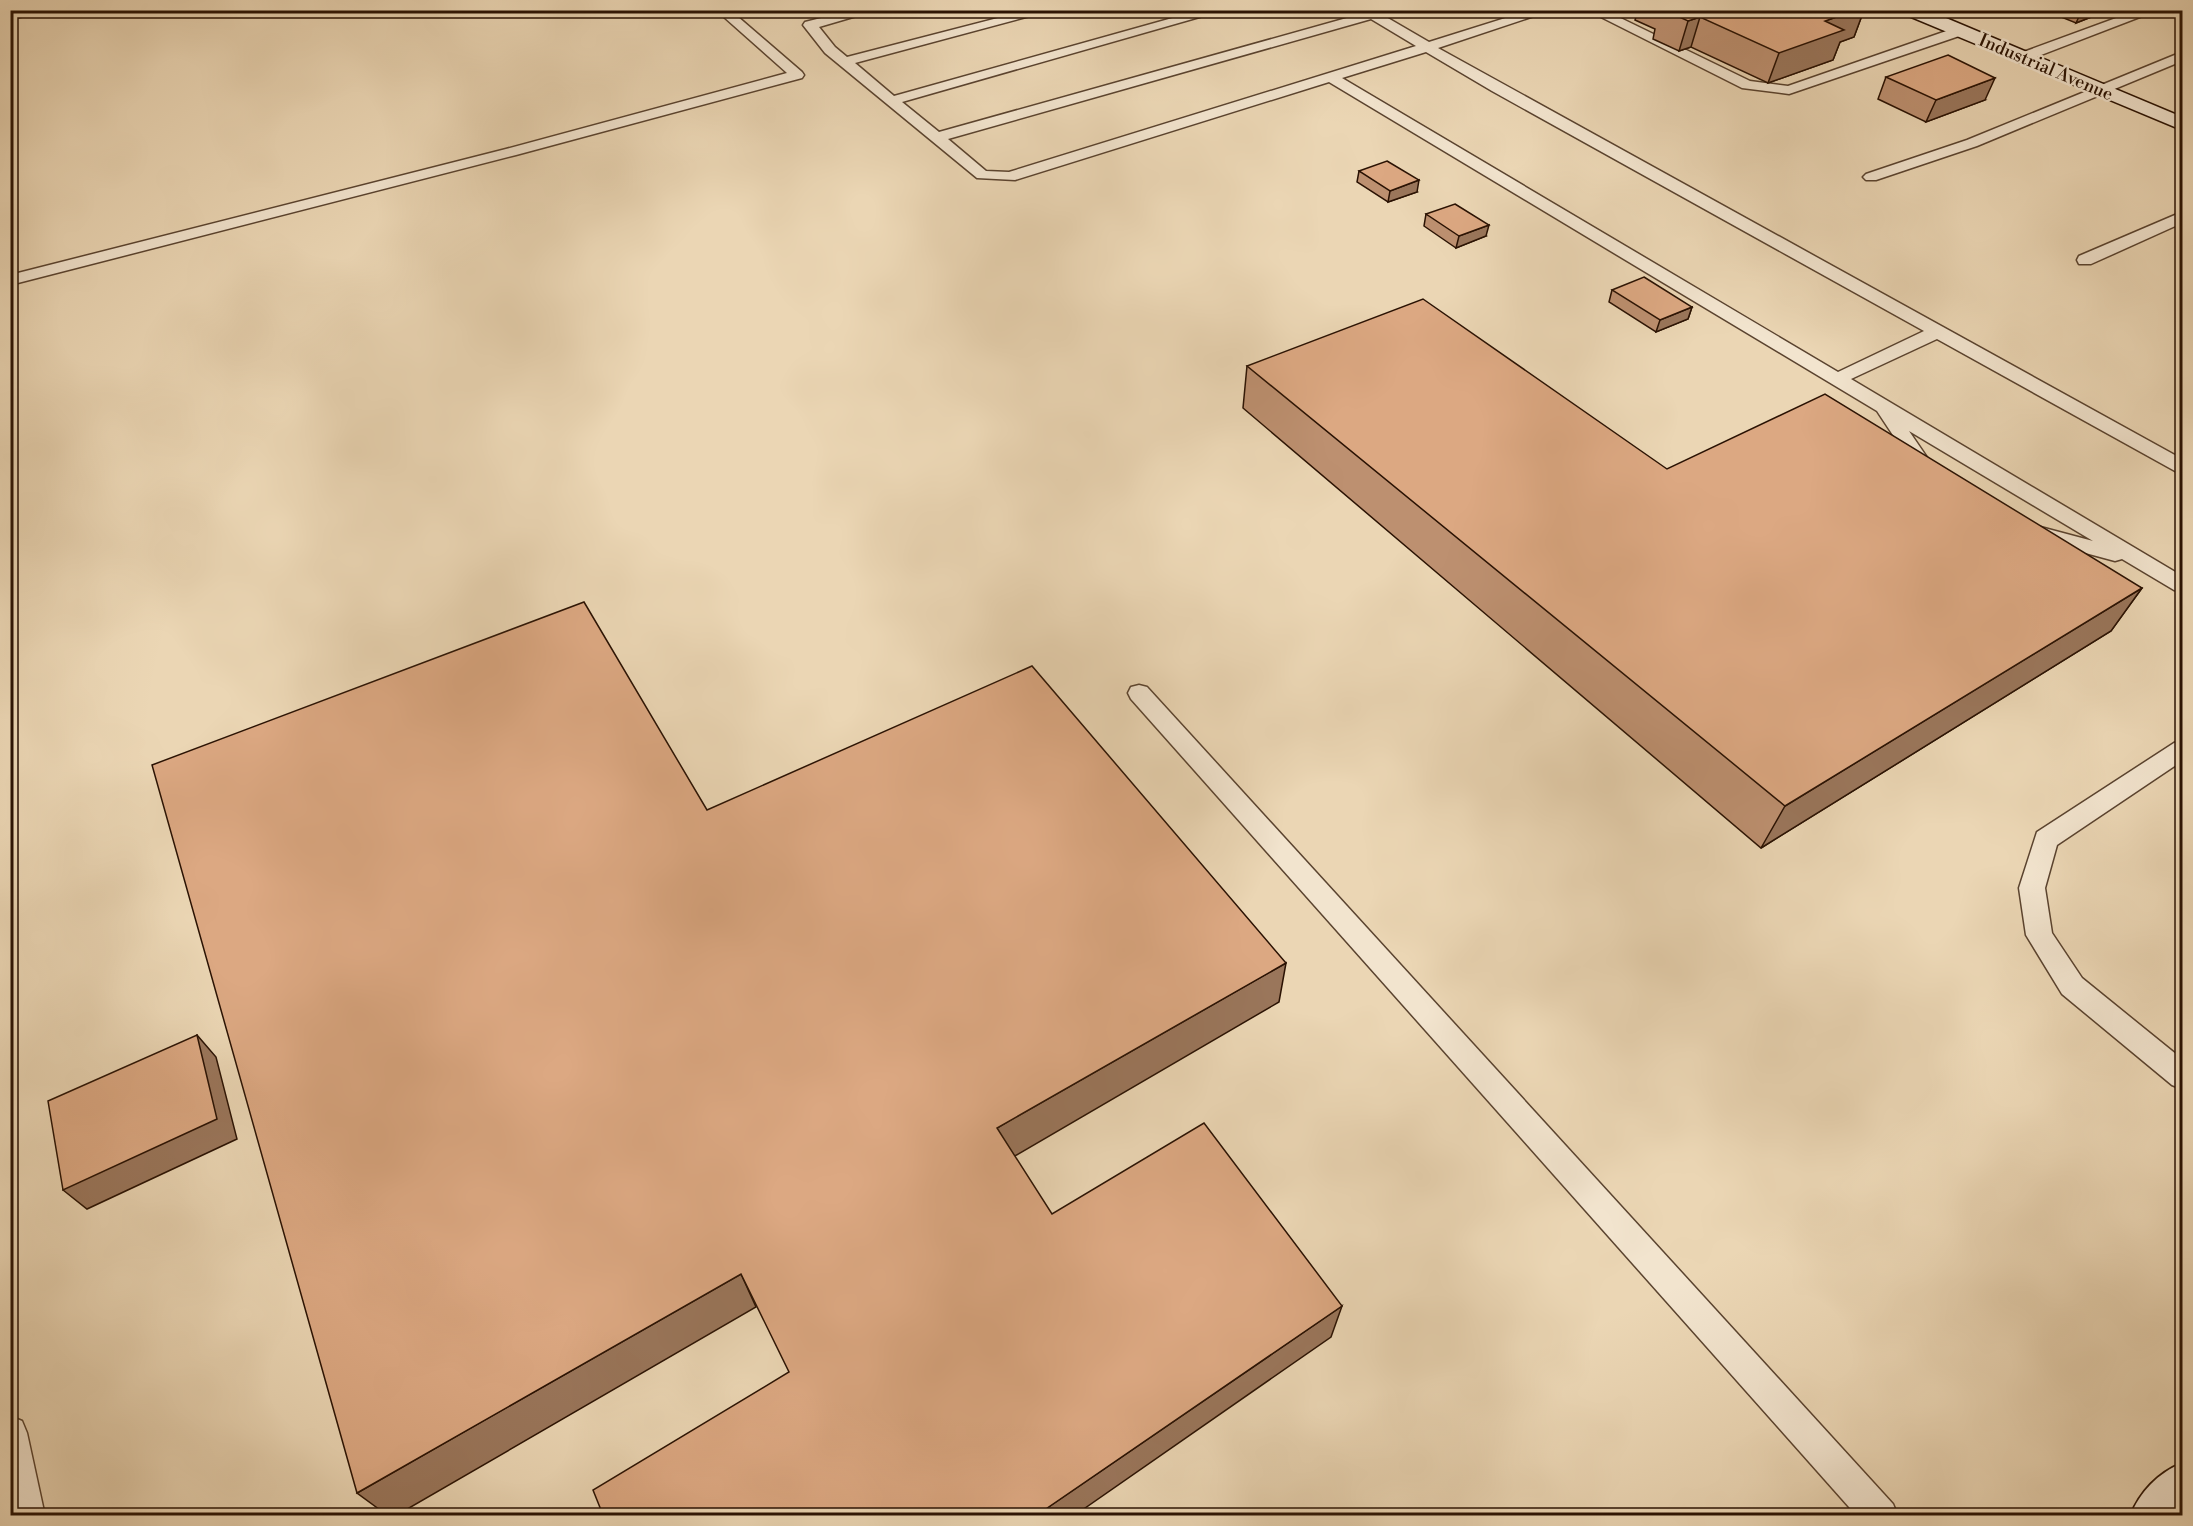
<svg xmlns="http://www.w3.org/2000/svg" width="2193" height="1526" font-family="'Libre Bodoni',serif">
	<rect width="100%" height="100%" fill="#ebd6b4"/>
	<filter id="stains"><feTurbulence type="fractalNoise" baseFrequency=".00333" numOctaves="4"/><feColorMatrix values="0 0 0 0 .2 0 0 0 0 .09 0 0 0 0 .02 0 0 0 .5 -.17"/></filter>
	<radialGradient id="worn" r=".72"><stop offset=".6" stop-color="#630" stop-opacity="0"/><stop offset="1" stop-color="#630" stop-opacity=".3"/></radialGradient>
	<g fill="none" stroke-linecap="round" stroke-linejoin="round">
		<defs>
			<g id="service">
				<polygon points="40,10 39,13 10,19 10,11"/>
				<polygon points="716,10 730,10 802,72 804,75 802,78 516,155 10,285 10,275 506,149 787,73"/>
				<path d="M 853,10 L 877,10 L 819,27 L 835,47 L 847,57 L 1029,10 L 1052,10 L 855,63 L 894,96 L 1201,10 L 1224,10 L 902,102 L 939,132 L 1361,14 L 1358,10 L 1374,10 L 1429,42 L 1531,10 L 1552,10 L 1438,48 L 2182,459 L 2182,473 L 2175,471 L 1937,339 L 1851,379 L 2182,576 L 2182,592 L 2174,590 L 2122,559 L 2115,561 L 2026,537 L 2023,532 L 2026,527 L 2033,525 L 2093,541 L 1909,431 L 1937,472 L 1934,476 L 1927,478 L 1920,476 L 1877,411 L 1329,82 L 1015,180 L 977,178 L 825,53 L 803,25 L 805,22 ZM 1371,19 L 1416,46 L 1009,172 L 986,171 L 948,139 ZM 1426,52 L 1492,91 L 1924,331 L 1838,372 L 1342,78 Z"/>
				<polygon points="1587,10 1604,10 1750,81 1788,86 1955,28 1960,27 1967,31 1965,34 1789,94 1742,88"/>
				<polygon points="2138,10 2158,10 2028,60 2023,61 2016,57 2018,54"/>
				<polygon points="2182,52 2182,61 1977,146 1876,180 1866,180 1863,177 1866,174 1967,140"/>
				<polygon points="2182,212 2182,223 2091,264 2079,264 2077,260 2079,256"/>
				<polygon points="1139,685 1147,687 1893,1504 1898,1516 1857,1516 1131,699 1128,693 1131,687"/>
				<polygon points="2182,740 2182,761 2057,845 2045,888 2052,933 2082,978 2182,1059 2182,1089 2172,1085 2062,994 2026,935 2019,888 2037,832 2174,743"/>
				<polygon points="10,1416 22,1421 27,1433 45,1516 10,1516"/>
			</g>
			<g id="secondary">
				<polygon points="1901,10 1927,10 2182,117 2182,130 1904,14"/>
				<path d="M 2182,1463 L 2182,1516 L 2130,1516 C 2140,1492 2158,1473 2182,1463 Z"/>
			</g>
		</defs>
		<use href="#service" stroke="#5a432f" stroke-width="3"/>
		<use href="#secondary" stroke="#2a1203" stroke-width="3"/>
		<use href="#service" fill="#f2e4ce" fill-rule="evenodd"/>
		<use href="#secondary" fill="#f2e4ce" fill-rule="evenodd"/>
	</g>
	<g fill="#bd9070" stroke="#2a1203" stroke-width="1.5">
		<polygon points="1638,10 1864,10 1854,37 1840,42 1833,60 1768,83 1691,47 1679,51 1653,39 1655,29 1635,20"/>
		<polygon points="2044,10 2109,10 2076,23"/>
		<polygon points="1886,77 1985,100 1926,122 1878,99"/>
		<polygon points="1359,171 1417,192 1388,202 1357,182"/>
		<polygon points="1426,214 1486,236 1456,248 1424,226"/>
		<polygon points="1612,290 1692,307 1688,319 1656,332 1609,302"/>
		<polygon points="1247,366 1667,469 2142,588 2111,631 1761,848 1243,408"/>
	</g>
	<g fill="#9a765b" stroke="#2a1203" stroke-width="1.5">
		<polygon points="1499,10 1508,10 1498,13"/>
		<polygon points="1856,10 1864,10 1854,37 1840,42 1833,60 1768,83 1779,53 1825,21"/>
		<polygon points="2082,10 2109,10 2076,23"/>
		<polygon points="1700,17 1691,47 1679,51 1688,21"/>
		<polygon points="1995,78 1985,100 1926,122 1936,100"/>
		<polygon points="1419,180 1417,192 1388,202 1390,191"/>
		<polygon points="1489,225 1486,236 1456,248 1459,236"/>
		<polygon points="1692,307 1688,319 1656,332 1660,320"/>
		<polygon points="2142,588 2111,631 1761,848 1785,806"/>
		<polygon points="1286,963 1279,1002 1001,1164 997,1128"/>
		<polygon points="197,1035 216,1057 237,1139 87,1209 63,1190"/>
		<polygon points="741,1274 756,1307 397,1515 387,1515 357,1493"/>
		<polygon points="1342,1306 1331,1337 1075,1515 1037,1515"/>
	</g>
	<g fill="#dca882" stroke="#2a1203" stroke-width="1.5">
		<polygon points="1664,10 1856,10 1825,21 1844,30 1779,53 1700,17 1688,21"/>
		<polygon points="1948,55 1995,78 1936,100 1886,77"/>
		<polygon points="1387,161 1419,180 1390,191 1359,171"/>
		<polygon points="1455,204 1489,225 1459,236 1426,214"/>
		<polygon points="1644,277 1692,307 1660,320 1612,290"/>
		<polygon points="1423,299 1667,469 1825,394 2142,588 1785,806 1247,366"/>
		<polygon points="584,602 707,810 1032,666 1286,963 997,1128 1052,1214 1204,1123 1342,1306 1037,1515 603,1515 593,1490 789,1372 741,1274 357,1493 152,765"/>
		<polygon points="197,1035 217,1119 63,1190 48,1101"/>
	</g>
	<g text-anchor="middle" stroke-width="5" stroke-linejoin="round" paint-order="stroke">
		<g font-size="18" fill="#2a1203" stroke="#f2e4ce">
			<text transform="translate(2046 67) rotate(23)" y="6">Industrial Avenue</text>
		</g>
	</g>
	<rect width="2193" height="1526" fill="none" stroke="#ebd6b4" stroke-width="36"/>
	<rect x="12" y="12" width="2169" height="1502" fill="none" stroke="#2a1203" stroke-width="3"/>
	<rect x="18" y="18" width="2157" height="1490" fill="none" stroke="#2a1203" stroke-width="1.5"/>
	<rect width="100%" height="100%" filter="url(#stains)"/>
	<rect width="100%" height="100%" fill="url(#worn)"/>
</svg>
